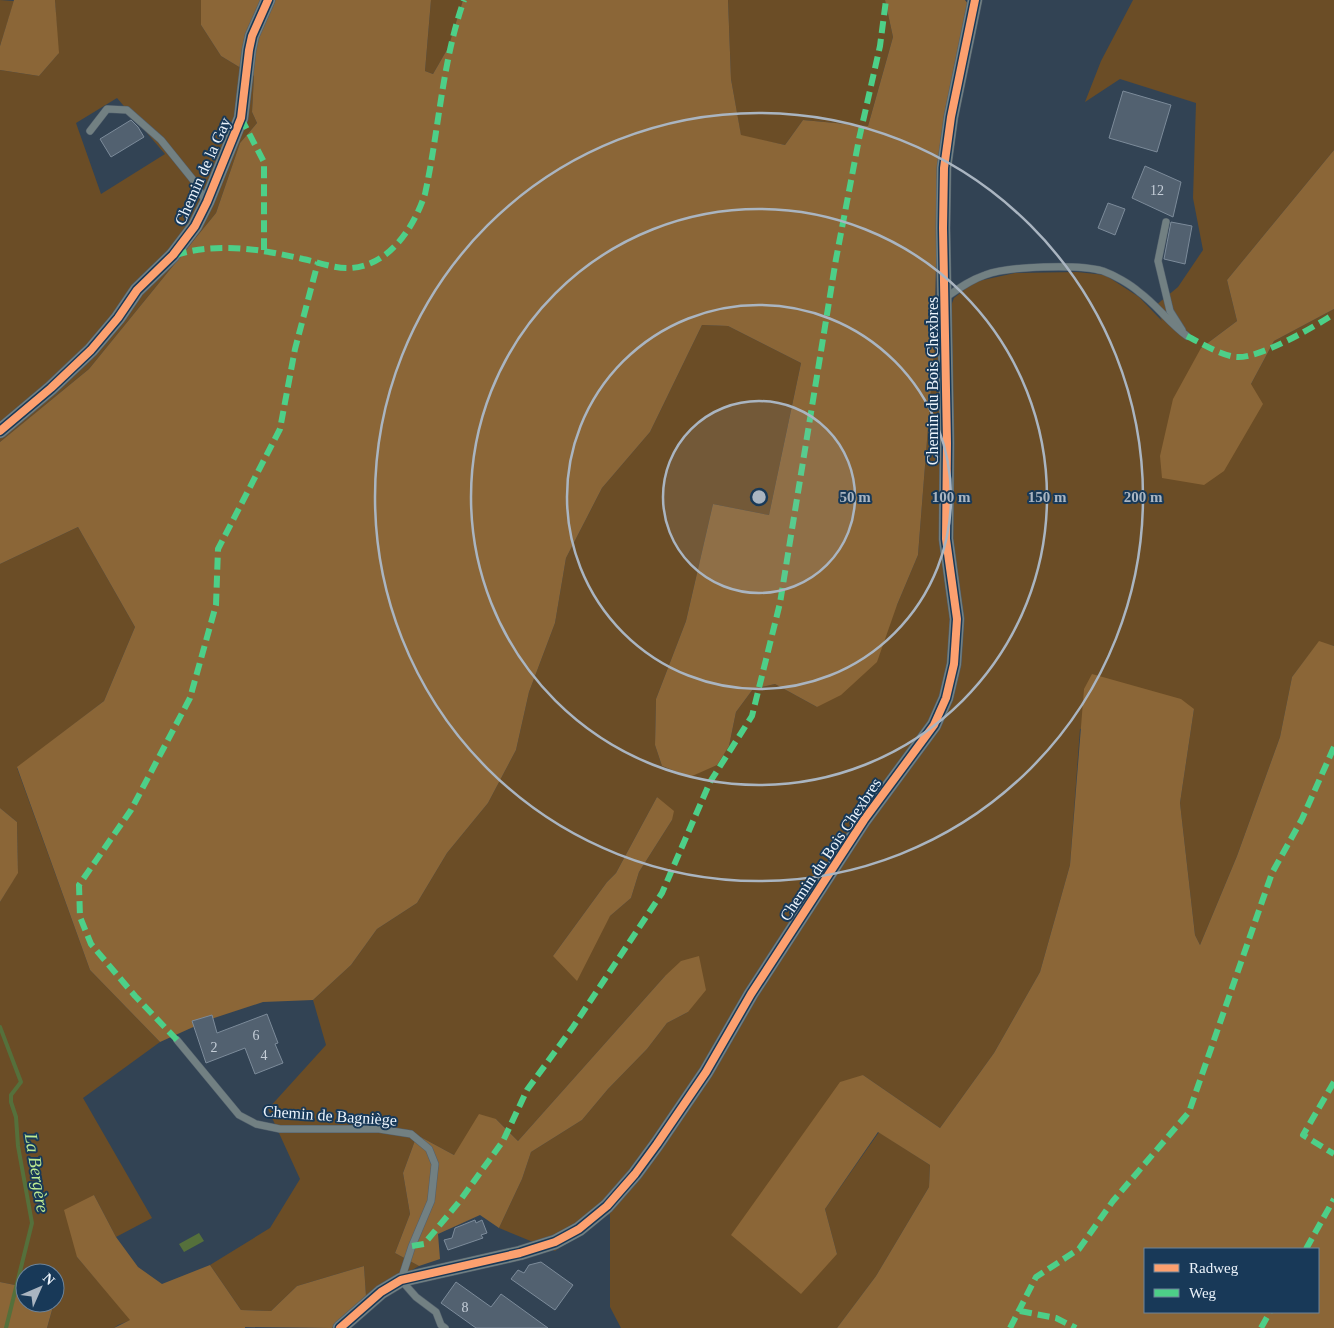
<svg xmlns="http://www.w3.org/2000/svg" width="1334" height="1328" font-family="'Times New Roman',serif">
	<rect width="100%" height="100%" fill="#324354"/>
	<g fill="#6b4d26" fill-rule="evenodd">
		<polygon points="0,0 14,1 0,46"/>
		<path d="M 55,0 L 201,0 L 201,25 L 221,56 L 254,76 L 252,112 L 257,123 L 240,143 L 216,213 L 89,369 L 0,442 L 0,70 L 39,76 L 58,54 ZM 117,98 L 165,154 L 101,194 L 76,123 Z"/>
		<polygon points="431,0 463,0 448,48 433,74 425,71"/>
		<polygon points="728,0 885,0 893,37 868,126 803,120 785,145 741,136 731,79"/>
		<path d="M 1133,0 L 1334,0 L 1334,150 L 1227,280 L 1237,321 L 1201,348 L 1251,384 L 1274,341 L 1334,309 L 1334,646 L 1319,642 L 1292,677 L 1280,737 L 1237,856 L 1200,945 L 1195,935 L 1180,803 L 1194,709 L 1080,729 L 1070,865 L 1040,972 L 994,1053 L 940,1128 L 863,1075 L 732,1235 L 837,1254 L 825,1209 L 879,1132 L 930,1165 L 929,1187 L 876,1276 L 837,1328 L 621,1328 L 610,1307 L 610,1214 L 603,1216 L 555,1251 L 499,1228 L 522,1179 L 531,1152 L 582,1120 L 608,1089 L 647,1049 L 667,1023 L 688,1012 L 665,976 L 518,1141 L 496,1119 L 454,1155 L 417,1135 L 403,1173 L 410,1214 L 395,1253 L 419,1266 L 366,1296 L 364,1266 L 297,1286 L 271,1311 L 241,1310 L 210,1265 L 270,1228 L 300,1179 L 268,1109 L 326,1045 L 313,1000 L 351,965 L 377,929 L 417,903 L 447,853 L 488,803 L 516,750 L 529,692 L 555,623 L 566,558 L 602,488 L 650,432 L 702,325 L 728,326 L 801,363 L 769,515 L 713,504 L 686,621 L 656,699 L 655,745 L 662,766 L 690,777 L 729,746 L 736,712 L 753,689 L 775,684 L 817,707 L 897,605 L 918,555 L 934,351 L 954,298 L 974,282 L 1015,273 L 1077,272 L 1105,275 L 1139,297 L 1162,321 L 1155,306 L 1178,287 L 1203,250 L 1193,198 L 1196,103 L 1120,79 L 1085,102 L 1101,61 ZM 657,797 L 672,820 L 639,872 L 631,898 L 610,916 L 553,956 L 607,882 L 616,873 Z"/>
		<polygon points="78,527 135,627 104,701 17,768 90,970 160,1042 83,1098 152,1218 116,1237 94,1195 77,1257 131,1320 118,1325 114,1328 47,1328 57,1293 55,1292 55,1273 25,1273 25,1287 0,1282 0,902 18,872 17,822 0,808 0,564"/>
	</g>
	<g fill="#8b6637" fill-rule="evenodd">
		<polygon points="14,0 55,0 59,53 39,76 0,70 0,46"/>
		<polygon points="201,0 431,0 425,71 433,74 448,48 463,0 728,0 731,79 741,135 785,145 803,120 868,126 893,37 885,0 965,0 968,4 943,146 936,264 934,351 918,555 897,605 877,662 841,695 817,707 775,684 753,689 736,712 729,746 717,765 690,777 662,766 655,745 656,699 686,621 713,504 769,515 801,363 728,326 702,325 650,432 602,488 566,558 555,623 529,692 516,750 488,803 447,853 417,903 377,929 351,965 313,1000 263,1002 211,1019 160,1042 90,970 17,767 104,701 135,627 78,527 0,564 0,442 89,369 216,213 240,143 257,123 252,112 254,76 221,56 201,25"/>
		<polygon points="1334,150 1334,309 1274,341 1251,384 1263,404 1224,471 1204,485 1162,478 1160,456 1173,399 1201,348 1237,321 1227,280"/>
		<path d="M 1319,641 L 1334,646 L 1334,1328 L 837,1328 L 876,1276 L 929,1187 L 930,1165 L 878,1132 L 825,1209 L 837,1254 L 801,1294 L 731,1235 L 840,1082 L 863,1075 L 940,1128 L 994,1053 L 1040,972 L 1070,865 L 1084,689 L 1092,674 L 1181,699 L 1194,709 L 1180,803 L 1195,935 L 1200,945 L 1237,856 L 1280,737 L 1292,677 ZM 1145,1249 L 1318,1249 L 1318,1312 L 1145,1312 Z"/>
		<polygon points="657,797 674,811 672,820 639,872 631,898 610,916 577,981 553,956 607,882 616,873"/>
		<polygon points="0,808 17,822 18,873 0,902"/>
		<polygon points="699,956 706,990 688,1012 667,1023 647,1049 608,1089 582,1120 531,1152 522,1179 499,1228 480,1215 438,1234 440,1259 419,1266 395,1253 410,1214 403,1173 417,1135 454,1155 479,1114 496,1119 518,1141 665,976 681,961"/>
		<polygon points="94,1195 116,1237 138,1267 162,1284 210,1265 241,1310 271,1311 297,1286 364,1266 366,1296 332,1328 245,1327 245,1328 114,1328 130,1320 77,1257 64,1210"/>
		<polygon points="0,1282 25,1287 25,1303 54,1303 47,1328 0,1328"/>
	</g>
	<polygon fill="#55703b" points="199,1233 204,1241 184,1252 179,1244"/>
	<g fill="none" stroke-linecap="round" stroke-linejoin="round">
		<polyline stroke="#55703b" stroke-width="4" points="0,1027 21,1082 11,1095 11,1102 16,1117 18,1146 32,1223 6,1328"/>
	</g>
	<g fill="#526170" stroke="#7c8b9a">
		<polygon points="1123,91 1171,105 1157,152 1109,138"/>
		<polygon points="131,120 138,127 144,137 111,157 100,139"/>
		<polygon points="1145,166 1181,182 1173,217 1132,198"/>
		<polygon points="1108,203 1125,209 1115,235 1098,228"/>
		<polygon points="1171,222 1192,226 1185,264 1164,259"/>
		<polygon points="267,1014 278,1043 275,1044 283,1063 255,1074 245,1048 206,1063 192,1021 212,1015 217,1033"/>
		<polygon points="475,1220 476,1223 482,1220 487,1233 481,1235 483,1238 448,1250 444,1240 452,1238 455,1228"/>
		<polygon points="541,1262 573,1285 555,1310 511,1279 518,1270 524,1273 529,1265"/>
		<polygon points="456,1282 491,1307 501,1294 548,1328 476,1328 441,1303"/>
	</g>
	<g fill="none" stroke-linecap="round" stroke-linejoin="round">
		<defs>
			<g id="lane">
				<polyline points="90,131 107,109 127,110 161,140 194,181 206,202"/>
				<polyline points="1166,222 1158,261 1170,311 1182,330"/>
				<path d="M 945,298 C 958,289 970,280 985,275 C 1009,266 1078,264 1103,271 C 1114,275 1130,284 1139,292 C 1157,305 1169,323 1187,336"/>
				<polyline points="177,1040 239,1115 256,1124 280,1129 379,1129 411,1134 429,1149 435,1164 431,1201 412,1246 401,1280 416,1297 436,1312 441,1325 445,1328"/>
			</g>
			<g id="street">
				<polyline points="0,431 51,388 91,350 118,318 137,290 173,255 195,226 207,202 241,118 249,50 252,36 268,0"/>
				<polyline points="340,1328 381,1292 401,1280 520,1253 555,1242 579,1229 607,1206 635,1174 657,1144 706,1072 751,994 864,820 934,725 946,698 954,664 957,619 946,539 947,443 943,228 944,168 951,117 975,0"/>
			</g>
		</defs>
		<use href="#lane" stroke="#525f6c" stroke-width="8"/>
		<use href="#street" stroke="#525f6c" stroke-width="15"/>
		<use href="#lane" stroke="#728082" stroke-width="7"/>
		<use href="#street" stroke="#728082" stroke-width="14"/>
		<g stroke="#4dcf88" stroke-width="6" stroke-dasharray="12 6" stroke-linecap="butt">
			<polyline points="241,118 264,162 264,250"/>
			<path d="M 175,255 C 218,242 260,249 303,259 C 318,262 335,269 351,268 C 390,265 414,227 425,194 C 439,130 442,62 464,0"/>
			<path d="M 1187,336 C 1201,343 1220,355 1236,357 C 1259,359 1314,327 1334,314"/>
			<polyline points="177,1040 135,996 91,944 80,917 79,885 131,810 190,698 216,605 218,549 280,429 295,349 318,262"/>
			<polyline points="1334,1082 1303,1135 1334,1154"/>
			<polyline points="412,1246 424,1244 459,1202 503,1141 527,1090 573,1027 662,893 710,782 752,716 780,603 836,259 859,139 880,46 886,0"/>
			<polyline points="1306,1249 1334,1199"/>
			<polyline points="1020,1311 1056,1318 1076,1328"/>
			<polyline points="1010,1328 1036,1277 1079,1249 1113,1201 1189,1112 1272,873 1302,819 1334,747"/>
			<polyline points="1261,1328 1270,1312"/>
		</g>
		<defs>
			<g id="cycleway">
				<polyline points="0,431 51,388 91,350 118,318 137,290 173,255 195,226 207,202 241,118 249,50 252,36 268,0"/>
				<polyline points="340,1328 381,1292 401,1280 520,1253 555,1242 579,1229 607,1206 635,1174 657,1144 706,1072 751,994 864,820 934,725 946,698 954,664 957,619 946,539 947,443 943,228 944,168 951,117 975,0"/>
			</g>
		</defs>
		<use href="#cycleway" stroke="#183958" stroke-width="11"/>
		<use href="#cycleway" stroke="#fca06f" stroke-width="8"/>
	</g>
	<circle cx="759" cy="497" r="96" fill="#aab5c1" fill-opacity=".12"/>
	<g fill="none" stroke="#aab5c1" stroke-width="2.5">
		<circle cx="759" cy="497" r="96"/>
		<circle cx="759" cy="497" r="192"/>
		<circle cx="759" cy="497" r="288"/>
		<circle cx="759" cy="497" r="384"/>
	</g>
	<g text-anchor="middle" stroke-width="4" stroke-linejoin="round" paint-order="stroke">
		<g font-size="14" fill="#c5ced8">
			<text x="1157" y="195">12</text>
			<text x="256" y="1040">6</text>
			<text x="214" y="1052">2</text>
			<text x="264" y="1060">4</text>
			<text x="465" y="1312">8</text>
		</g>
		<g font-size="16" fill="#ebf3fb" stroke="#183958">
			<text transform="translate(202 171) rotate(-66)" y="6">Chemin de la Gay</text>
			<text transform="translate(932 381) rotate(-90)" y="6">Chemin du Bois Chexbres</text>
			<text transform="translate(830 849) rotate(-56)" y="6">Chemin du Bois Chexbres</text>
			<text transform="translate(330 1115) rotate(4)" y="6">Chemin de Bagniège</text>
		</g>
		<g font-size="18" font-style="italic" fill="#beea91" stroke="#183958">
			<text transform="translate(37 1173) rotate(81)" y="6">La Bergère</text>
		</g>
	</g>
	<circle cx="759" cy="497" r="8" fill="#aab5c1" stroke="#183958" stroke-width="2.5"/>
	<g font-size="15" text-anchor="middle" font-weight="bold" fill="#aab5c1" stroke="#183958" stroke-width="4" stroke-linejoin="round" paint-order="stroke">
		<text x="855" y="502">50 m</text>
		<text x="951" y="502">100 m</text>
		<text x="1047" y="502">150 m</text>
		<text x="1143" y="502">200 m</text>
	</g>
	<rect x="1144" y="1248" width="175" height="65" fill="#183958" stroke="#6c8399"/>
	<rect x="1154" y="1264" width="25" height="8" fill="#fca06f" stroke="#6c8399"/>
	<text x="1189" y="1273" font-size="15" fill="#ebf3fb">Radweg</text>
	<rect x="1154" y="1289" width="25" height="8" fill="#4dcf88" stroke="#6c8399"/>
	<text x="1189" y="1298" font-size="15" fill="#ebf3fb">Weg</text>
	<g transform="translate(40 1288) rotate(45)"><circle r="24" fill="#183958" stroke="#6c8399"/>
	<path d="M0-4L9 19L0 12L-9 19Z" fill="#aab5c1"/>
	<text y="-8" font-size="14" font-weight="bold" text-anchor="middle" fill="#ebf3fb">N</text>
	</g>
</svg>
